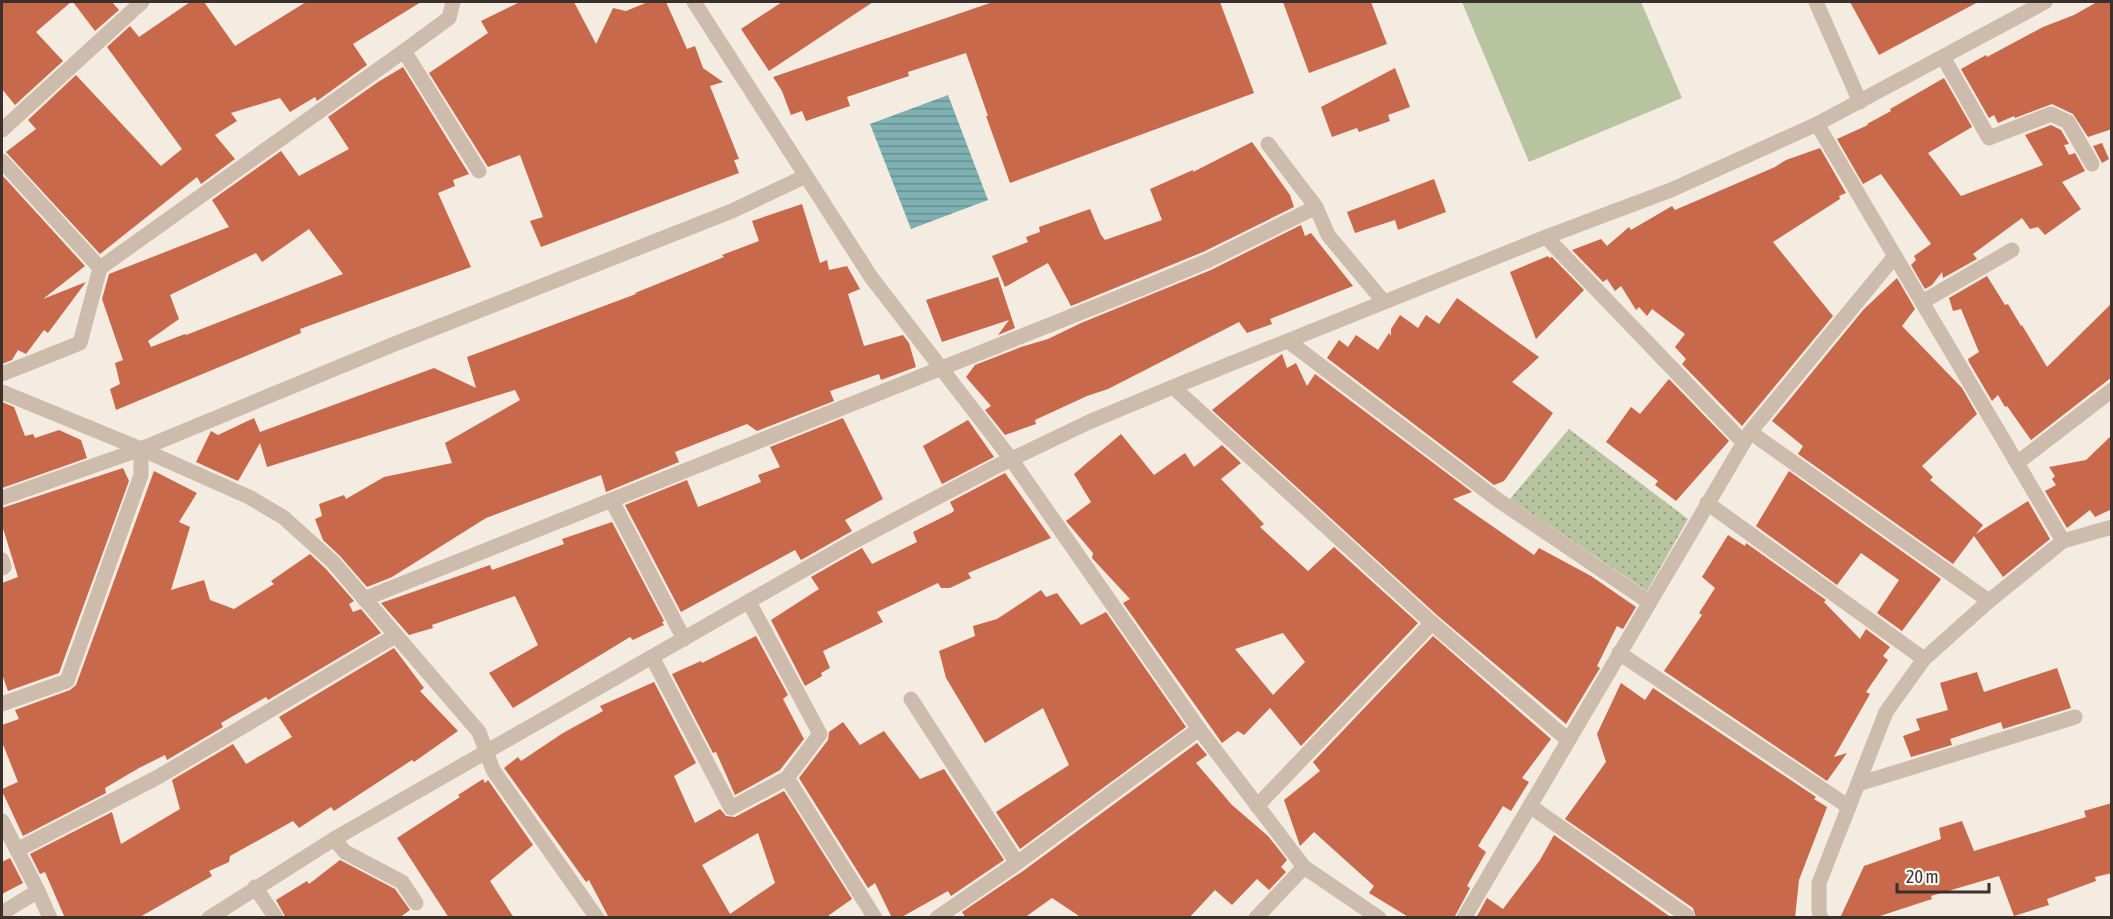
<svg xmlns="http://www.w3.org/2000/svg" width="2113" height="919" font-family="'Asap Condensed',sans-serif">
	<defs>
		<pattern id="green-dots" width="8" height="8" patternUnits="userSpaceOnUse" patternTransform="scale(1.5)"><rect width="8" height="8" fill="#b8c4a0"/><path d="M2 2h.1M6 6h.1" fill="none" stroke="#97a083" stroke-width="1.8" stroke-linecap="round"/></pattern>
		<pattern id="water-rules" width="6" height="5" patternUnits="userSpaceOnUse" patternTransform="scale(1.5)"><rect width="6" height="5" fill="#7fb0b2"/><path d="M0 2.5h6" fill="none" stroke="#699091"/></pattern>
	</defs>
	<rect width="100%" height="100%" fill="#f4ebe1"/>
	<polygon fill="url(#green-dots)" points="1569,429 1688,519 1647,591 1510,499"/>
	<polygon fill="#b8c4a0" points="1462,2 1641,2 1682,98 1529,162"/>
	<polygon fill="url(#water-rules)" points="948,95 988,200 911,229 870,124"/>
	<g fill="#c8694b" fill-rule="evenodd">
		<polygon points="2,2 71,2 36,32 63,61 15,105 2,89"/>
		<polygon points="73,2 112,2 119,10 95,31"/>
		<polygon points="190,2 204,2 235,46 306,2 421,2 353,44 367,65 317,101 315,97 290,112 280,98 231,113 237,121 215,135 235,159 201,184 197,177 100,254 6,152 36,129 28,120 76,75 161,166 182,149 107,47 130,26 139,37"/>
		<polygon points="520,2 574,2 596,44 613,8 626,11 648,2 666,2 687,49 695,46 703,68 723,82 710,86 739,159 734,160 739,173 541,247 530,221 543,217 520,155 488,167 429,73 488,33 481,21"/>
		<polygon points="782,2 873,2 769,71 741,29"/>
		<polygon points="993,2 1220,2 1254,93 1010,183 986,116 988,116 966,53 908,72 909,76 847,97 850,106 806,121 802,111 791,115 782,91 773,77"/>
		<polygon points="1283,2 1371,2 1387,44 1309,73"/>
		<polygon points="1850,2 1978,2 1879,55"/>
		<polygon points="2097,2 2112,2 2112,129 2088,137 2073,114 2052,104 2015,118 2014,116 1998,123 1994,115 1989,118 1961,69 1986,55 1987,57 2043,27 2074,15"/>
		<path d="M 403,67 L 469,174 L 453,180 L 455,186 L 438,193 L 471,267 L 300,329 L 301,333 L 116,410 L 110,389 L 120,384 L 115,363 L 123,360 L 102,299 L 109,274 L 229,227 L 212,200 L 281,151 L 299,176 L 349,149 L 328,117 L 378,82 ZM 309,229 L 343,274 L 186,335 L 185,334 L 151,347 L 148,341 L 179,319 L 170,295 L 256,253 L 262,262 Z"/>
		<polygon points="1395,68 1410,107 1388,115 1390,121 1359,132 1357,128 1332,137 1321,107"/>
		<polygon points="1944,78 1972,127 1928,153 1961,196 2043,165 2025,135 2051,125 2061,130 2069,144 2064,145 2069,155 2075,153 2085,171 2062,182 2081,209 2045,235 2038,227 2030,229 2022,218 1973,254 1977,259 1943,278 1942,272 1932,285 1925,289 1911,265 1916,260 1914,256 1931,244 1881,174 1863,184 1837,139 1868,125 1867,124 1891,111 1890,109"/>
		<polygon points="1252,142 1290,195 1294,207 1203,252 1071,306 1048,263 1005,287 992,256 1028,242 1026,237 1040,232 1039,227 1090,209 1101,235 1105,240 1162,220 1150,189 1193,170 1193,172"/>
		<polygon points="2102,143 2109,159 2102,163 2093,146"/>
		<polygon points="1820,148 1846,193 1839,196 1840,199 1773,242 1833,316 1742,426 1682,364 1686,359 1675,347 1685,334 1652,309 1647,316 1639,307 1636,310 1621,286 1615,291 1607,279 1603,282 1572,250 1601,239 1607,246 1629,227 1631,230 1672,206 1675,210 1775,167 1786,160"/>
		<polygon points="2,175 85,266 43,299 86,282 48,333 44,330 26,354 18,350 12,360 2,364"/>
		<polygon points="1434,179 1446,212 1398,230 1395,220 1355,233 1347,212"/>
		<polygon points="802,204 820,263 827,260 829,270 847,266 860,289 848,294 864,346 903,335 909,343 916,367 881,380 879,374 830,391 834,401 757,431 747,424 675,452 679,462 606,492 601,475 486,518 392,577 367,587 340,556 323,540 315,519 322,516 319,504 344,495 346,499 384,477 452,463 445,443 520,400 515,390 267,467 260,443 238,481 196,462 211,431 218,435 254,418 260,432 434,368 476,388 467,357 636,294 635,293 724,257 722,255 759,241 752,221"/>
		<polygon points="1301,225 1305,236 1311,233 1353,286 1270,319 1272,324 1247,333 1239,322 1108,389 1087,396 1035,420 1036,424 1005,435 985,410 991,406 966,377 975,365 1021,347 1048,339 1081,323 1211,270"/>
		<polygon points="1548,256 1549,258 1552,257 1584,290 1536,339 1510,272"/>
		<polygon points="1987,276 2005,305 2008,304 2021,326 2022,325 2047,367 2112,303 2112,377 2031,440 2007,406 2005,407 1998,395 1992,401 1969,362 1968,359 1979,352 1961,309 1953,311 1949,298"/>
		<polygon points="998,277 1015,328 998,335 1009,320 942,342 926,300"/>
		<polygon points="1897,278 1915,309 1902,326 1962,388 1977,414 1922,466 1933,477 1930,480 1983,525 1976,534 2028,501 2050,539 2003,577 1974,536 1953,564 1798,454 1803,446 1772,421 1864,309"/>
		<polygon points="1457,298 1539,357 1512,382 1553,413 1504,481 1494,485 1327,358 1339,340 1348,347 1356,335 1378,350 1389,333 1391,336 1391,329 1400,315 1418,328 1426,315 1439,324"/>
		<polygon points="1282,354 1287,368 1296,363 1307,386 1315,374 1472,492 1453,499 1534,555 1539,548 1591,576 1636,607 1623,629 1617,626 1597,666 1600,668 1566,724 1438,616 1212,410"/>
		<polygon points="1669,379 1729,441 1676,501 1655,485 1658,481 1606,442 1631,407 1640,414"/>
		<polygon points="2,402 14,407 25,436 33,434 35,438 59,430 81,440 87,458 2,488"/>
		<polygon points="843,418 883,499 845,520 852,531 801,560 795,550 681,612 625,505 687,480 698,507 761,482 758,475 780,467 770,447"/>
		<polygon points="968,420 994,457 942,484 923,446"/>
		<path d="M 1121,434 L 1154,475 L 1185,453 L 1194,467 L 1222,445 L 1241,463 L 1221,479 L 1264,524 L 1260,527 L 1308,571 L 1334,547 L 1418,623 L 1301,746 L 1270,708 L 1244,735 L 1238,731 L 1222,743 L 1123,603 L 1130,599 L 1092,558 L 1093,553 L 1066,521 L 1091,502 L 1074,474 ZM 1283,633 L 1305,662 L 1273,695 L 1235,649 Z"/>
		<polygon points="2112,435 2112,509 2095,517 2090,510 2067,528 2045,491 2056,485 2052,479 2055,476 2049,467 2086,460"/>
		<polygon points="123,468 129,481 59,673 8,691 2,674 2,583 18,577 2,525 2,508"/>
		<polygon points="154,471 197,493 179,522 190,527 171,590 204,580 210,600 234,609 274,584 271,581 310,554 326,569 354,601 349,604 353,612 361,609 381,633 268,700 266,697 221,723 223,727 167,760 165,755 139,768 105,788 106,793 23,836 2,791 2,789 18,782 2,742 2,725 19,719 15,710 70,690 76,685"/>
		<polygon points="1789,471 1941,579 1902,631 1877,613 1899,580 1861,553 1837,585 1756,526"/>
		<polygon points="1005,473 1051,538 968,573 971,578 950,588 941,588 938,583 877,612 883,622 823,651 830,668 821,673 822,676 805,686 771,620 819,589 811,577 862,548 872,564 917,542 913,532 953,512 954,510 950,502"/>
		<polygon points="612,522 664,621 662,622 664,625 633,640 630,637 513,708 489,673 538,645 515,596 432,625 433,628 409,635 381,603 490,565 492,570 564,544 562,539"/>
		<polygon points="1728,535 1745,546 1746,543 1826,600 1824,602 1860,639 1866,629 1890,647 1883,656 1888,660 1866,692 1870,694 1834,757 1847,753 1827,781 1664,671 1702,615 1699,613 1715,588 1702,577"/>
		<polygon points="1041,590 1046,597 1057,593 1081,625 1106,612 1186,727 1020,849 996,812 1069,765 1043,708 985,743 946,678 939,651 975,636 973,626 997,619"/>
		<polygon points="756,636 788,695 783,699 804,739 780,770 735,795 716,752 713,753 672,674 701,661 702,663"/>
		<polygon points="1433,636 1551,739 1522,778 1529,782 1511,811 1503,806 1478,846 1486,852 1467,886 1470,888 1454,918 1410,918 1369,893 1374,886 1314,832 1300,846 1284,800 1320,771 1313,762"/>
		<polygon points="394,648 424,688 420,691 458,731 414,762 412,760 334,811 331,807 299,828 293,821 230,856 229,862 209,871 212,876 138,918 65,918 45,872 40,874 30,854 112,812 121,844 180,809 172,780 233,744 246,764 292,737 279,717"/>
		<polygon points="2057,668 2071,708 2003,729 2001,722 1950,739 1952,745 1911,757 1903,736 1920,730 1916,719 1948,710 1940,683 1977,672 1984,692"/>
		<path d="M 654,682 L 696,763 L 674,776 L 695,823 L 720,809 L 726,816 L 735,817 L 784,791 L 852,899 L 825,918 L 609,918 L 589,880 L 586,882 L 504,768 L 518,757 L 521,761 L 563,733 L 603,711 L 600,706 ZM 758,833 L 775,883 L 730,914 L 702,865 Z"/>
		<polygon points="1621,683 1645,700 1653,688 1816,797 1814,799 1827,807 1799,880 1795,918 1696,918 1693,908 1565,819 1606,762 1597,734"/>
		<polygon points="843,722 860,745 884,731 920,779 944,769 1004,860 951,896 948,891 900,918 892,918 875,883 868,888 799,778 828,740 829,732"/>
		<polygon points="1197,743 1207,755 1196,763 1232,805 1268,836 1287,860 1281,867 1286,872 1269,890 1257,879 1232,905 1215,890 1189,918 1082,918 1052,898 1024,918 966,918 962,912 1023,871"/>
		<polygon points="483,779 485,783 488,780 533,845 490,881 514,918 449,918 397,838 460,797 458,795"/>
		<polygon points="2112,803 2112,873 2095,877 2096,881 2047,899 2049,905 2014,916 1999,876 1931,896 1932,899 1874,918 1840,918 1864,866 1941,839 1939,828 1962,821 1974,851 2086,817 2084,811"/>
		<polygon points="1554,835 1672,918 1476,918 1487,898 1503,909 1540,860"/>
		<polygon points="10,858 23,883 2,894 2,862"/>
		<polygon points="340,860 395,889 410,910 399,918 286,918 276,900 307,881 309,884"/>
	</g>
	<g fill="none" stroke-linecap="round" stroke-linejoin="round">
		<g stroke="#cdbbac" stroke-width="15">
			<polyline points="694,2 871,277 1011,459 1199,729 1304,867 1379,918"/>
			<polyline points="1816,2 1860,102"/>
			<polyline points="404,51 479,171"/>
			<polyline points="1943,57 1989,138 2051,114 2068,122 2092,164"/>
			<polyline points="1817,124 2063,541 1989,601 1924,659 1886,712 1819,883 1819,912 1821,918"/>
			<polyline points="2,130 142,2"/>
			<polyline points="1268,144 1316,207 1328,235 1384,302"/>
			<polyline points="2,161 100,268 404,51 449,18 453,2"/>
			<polyline points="1546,237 1743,442"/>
			<polyline points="1922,302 2012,250"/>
			<polyline points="1288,341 1498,500 1649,602"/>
			<polyline points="2,374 80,343 100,268"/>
			<polyline points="1173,387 1432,623 1568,740"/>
			<polyline points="2,392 141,449 249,497 283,517 333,562 479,732 493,770 597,918"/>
			<polyline points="1750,432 1989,601"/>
			<polyline points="2017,463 2112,390"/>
			<polyline points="2,498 141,449 392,345 732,211 806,176"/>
			<polyline points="612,501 684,639"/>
			<polyline points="1707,503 1924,659"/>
			<polyline points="2063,541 2112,527"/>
			<polyline points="2,560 4,567 2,568"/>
			<polyline points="364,599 1152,284 1207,261 1316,207"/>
			<polyline points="1619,653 1849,807"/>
			<polyline points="652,657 731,808 787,778 820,734 749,602"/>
			<polyline points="911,699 1017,863"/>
			<polyline points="2,704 67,681 141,475 141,449"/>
			<polyline points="787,778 875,918"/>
			<polyline points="1858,784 2075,717"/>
			<polyline points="1257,806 1432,623"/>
			<polyline points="1530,806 1687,916 1686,918"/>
			<polyline points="2,821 38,891 2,913"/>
			<polyline points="334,839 345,852 402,882 416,903"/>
			<polyline points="17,850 158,777 395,636"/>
			<polyline points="255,887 276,918"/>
			<polyline points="38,891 50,918"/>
			<polyline points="209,918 334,839 849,544 993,468 1089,422 1173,387 1546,237 1671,190 1817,124 2045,2"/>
			<polyline points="937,918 1017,863 1199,729"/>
			<polyline points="1256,918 1304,867"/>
			<polyline points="1464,918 1750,432 1895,256"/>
		</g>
	</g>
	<rect width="2113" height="919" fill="none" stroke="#3b302b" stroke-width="6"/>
	<path d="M1897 883v9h92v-9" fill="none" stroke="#3b302b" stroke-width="3"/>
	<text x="1906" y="883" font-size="18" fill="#3b302b" stroke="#fbf5ee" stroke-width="4.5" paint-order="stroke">20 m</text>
</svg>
